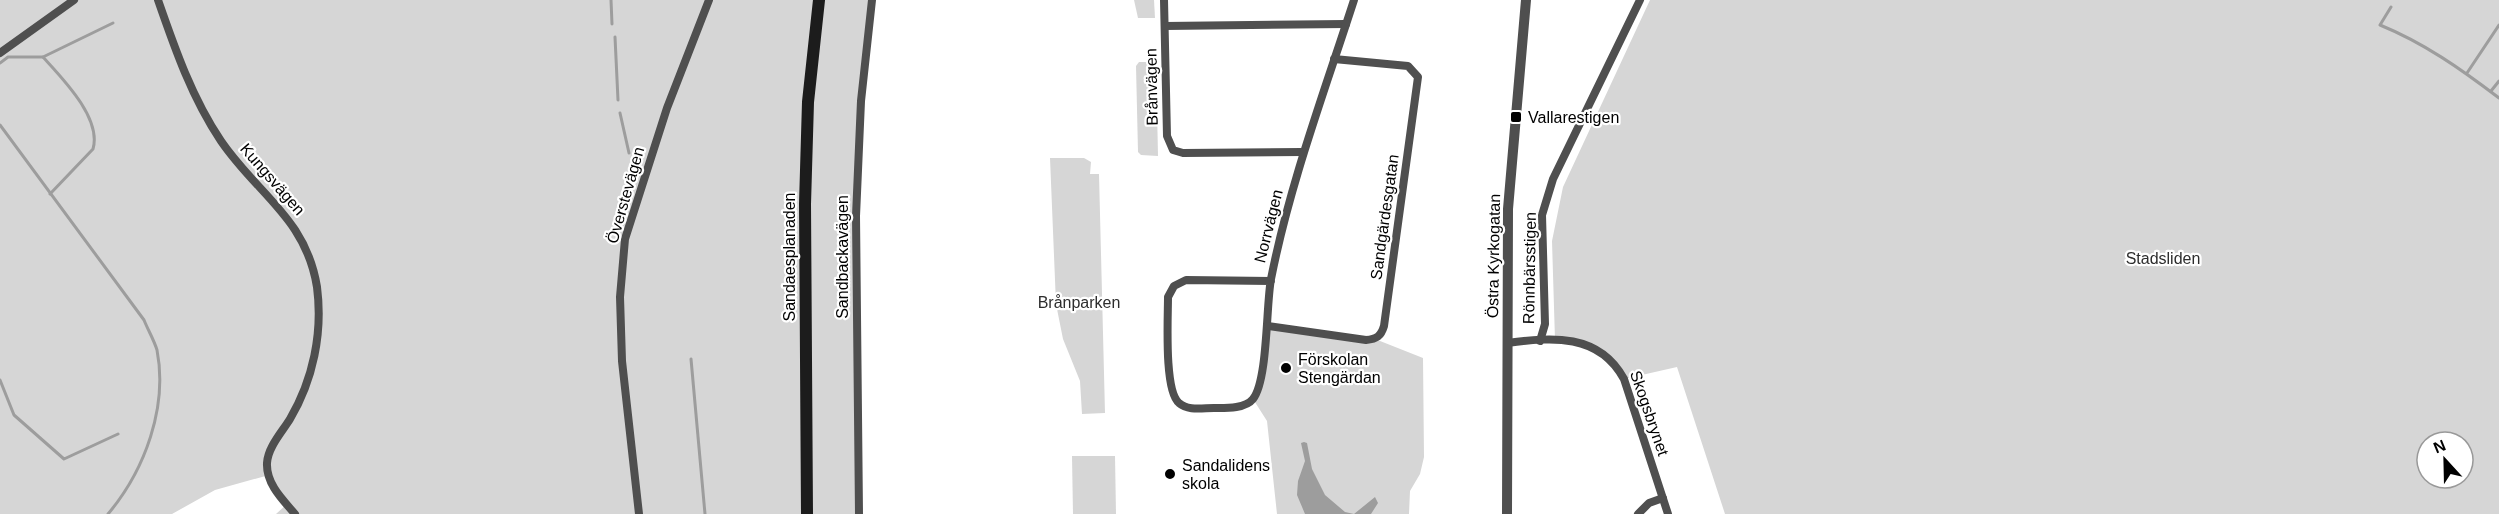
<svg xmlns="http://www.w3.org/2000/svg" width="2499" height="514" font-family="Arial,sans-serif">
	<rect width="100%" height="100%" fill="#fff"/>
	<g fill="#d6d6d6" fill-rule="evenodd">
		<polygon points="0,0 872,0 856,216 859,514 276,514 287,504 269,475 215,490 172,514 0,514"/>
		<polygon points="1134,0 1154,0 1155,18 1138,18"/>
		<path d="M 1650,0 L 2499,0 L 2499,514 L 1725,514 L 1677,367 L 1624,379 L 1596,348 L 1555,340 L 1552,241 L 1563,187 ZM 2427,442 L 2463,442 L 2463,478 L 2427,478 Z"/>
		<polygon points="1139,62 1156,62 1158,156 1141,155 1138,152 1136,66"/>
		<polygon points="1050,158 1084,158 1091,162 1090,174 1099,174 1105,413 1082,414 1080,381 1063,339 1056,304"/>
		<polygon points="1268,326 1375,339 1423,358 1424,457 1420,474 1410,491 1409,514 1277,514 1267,421 1253,399"/>
		<polygon points="1072,456 1115,456 1116,514 1073,514"/>
	</g>
	<polygon fill="#9d9d9d" points="1304,442 1307,443 1312,469 1325,495 1345,512 1354,514 1375,497 1378,503 1371,514 1305,514 1297,495 1298,481 1305,461 1301,443"/>
	<g fill="none" stroke-linecap="round" stroke-linejoin="round">
		<g stroke="#9d9d9d" stroke-width="3">
			<polyline points="611,0 612,24"/>
			<path d="M 2391,7 L 2380,25 C 2424,43 2461,69 2499,98"/>
			<polyline points="615,37 618,100"/>
			<polyline points="43,57 113,23"/>
			<path d="M 0,63 L 8,57 L 43,57 C 62,78 102,118 93,149 L 50,194"/>
			<polyline points="2467,73 2499,25"/>
			<polyline points="2491,91 2499,81"/>
			<polyline points="620,113 629,153"/>
			<path d="M 0,125 L 144,320 C 148,330 154,340 157,350 C 168,407 145,470 108,514"/>
			<polyline points="691,359 705,514"/>
			<polyline points="0,380 14,415 64,459 118,434"/>
		</g>
		<g stroke="#4f4f4f" stroke-width="8">
			<path d="M 158,0 C 175,49 192,98 221,141 C 257,194 306,218 317,287 C 323,333 313,380 290,419 C 282,432 268,447 267,463 C 266,484 283,500 295,514"/>
			<polyline points="1164,0 1167,136 1173,150 1183,153 1302,152"/>
			<polyline points="1165,26 1346,24"/>
			<polyline points="0,53 74,0"/>
			<path d="M 1271,281 L 1186,280 L 1174,286 L 1168,297 C 1168,318 1164,391 1179,403 C 1188,411 1202,408 1214,408 C 1225,408 1245,409 1253,399 C 1268,380 1266,305 1271,279 C 1290,183 1324,93 1354,0"/>
			<path d="M 1268,326 L 1366,340 C 1377,339 1381,336 1384,326 L 1418,77 L 1408,66 L 1334,59"/>
			<polyline points="1540,341 1545,324 1542,215 1553,179 1640,0"/>
			<path d="M 1507,343 C 1552,337 1599,333 1624,379 L 1668,514"/>
			<polyline points="639,514 622,361 620,297 625,239 667,108 709,0"/>
			<polyline points="859,514 856,216 861,101 872,0"/>
			<polyline points="1638,514 1649,503 1663,498"/>
		</g>
		<polyline stroke="#4f4f4f" stroke-width="10" points="1507,514 1508,209 1526,0"/>
		<polyline stroke="#1c1c1c" stroke-width="12" points="807,514 805,204 808,102 819,0"/>
	</g>
	<g fill="#000" stroke="#fff" stroke-width="2">
		<rect x="1510" y="111" width="12" height="12" rx="3"/>
		<circle cx="1286" cy="368" r="6"/>
		<circle cx="1170" cy="474" r="6"/>
	</g>
	<g text-anchor="middle" stroke-width="4.5" stroke-linejoin="round" paint-order="stroke">
		<g font-size="16" fill="#000" stroke="#fff">
			<text transform="translate(1151 87) rotate(-91)" y="6">Brånvägen</text>
			<text transform="translate(273 179) rotate(49)" y="6">Kungsvägen</text>
			<text transform="translate(625 195) rotate(-74)" y="6">Överstevägen</text>
			<text transform="translate(1384 217) rotate(-82)" y="6">Sandgärdesgatan</text>
			<text transform="translate(1268 226) rotate(-76)" y="6">Norrvägen</text>
			<text transform="translate(1493 256) rotate(-89)" y="6">Östra Kyrkogatan</text>
			<text transform="translate(789 257) rotate(-90)" y="6">Sandaesplanaden</text>
			<text transform="translate(842 257) rotate(-90)" y="6">Sandbackavägen</text>
			<text transform="translate(1529 268) rotate(-89)" y="6">Rönnbärsstigen</text>
			<text transform="translate(1650 413) rotate(71)" y="6">Skogsbrynet</text>
		</g>
		<g font-size="16" fill="#000" stroke="#fff" text-anchor="start">
			<text x="1528" y="123">Vallarestigen</text>
			<text x="1298" y="365">Förskolan<tspan x="1298" dy="18">Stengärdan</tspan></text>
			<text x="1182" y="471">Sandalidens<tspan x="1182" dy="18">skola</tspan></text>
		</g>
		<g font-size="16" fill="#2d2d2d" stroke="#fff">
			<text x="2163" y="264">Stadsliden</text>
			<text x="1079" y="308">Brånparken</text>
		</g>
	</g>
	<g transform="translate(2445 460) rotate(338)"><circle r="28" fill="#ffffff" stroke="#999999" stroke-width="1.5"/>
	<path d="M0-4.5L10 22L0 15L-10 22Z" fill="#000000"/>
	<text y="-9" font-size="16" font-weight="bold" text-anchor="middle" fill="#000000">N</text>
	</g>
</svg>
